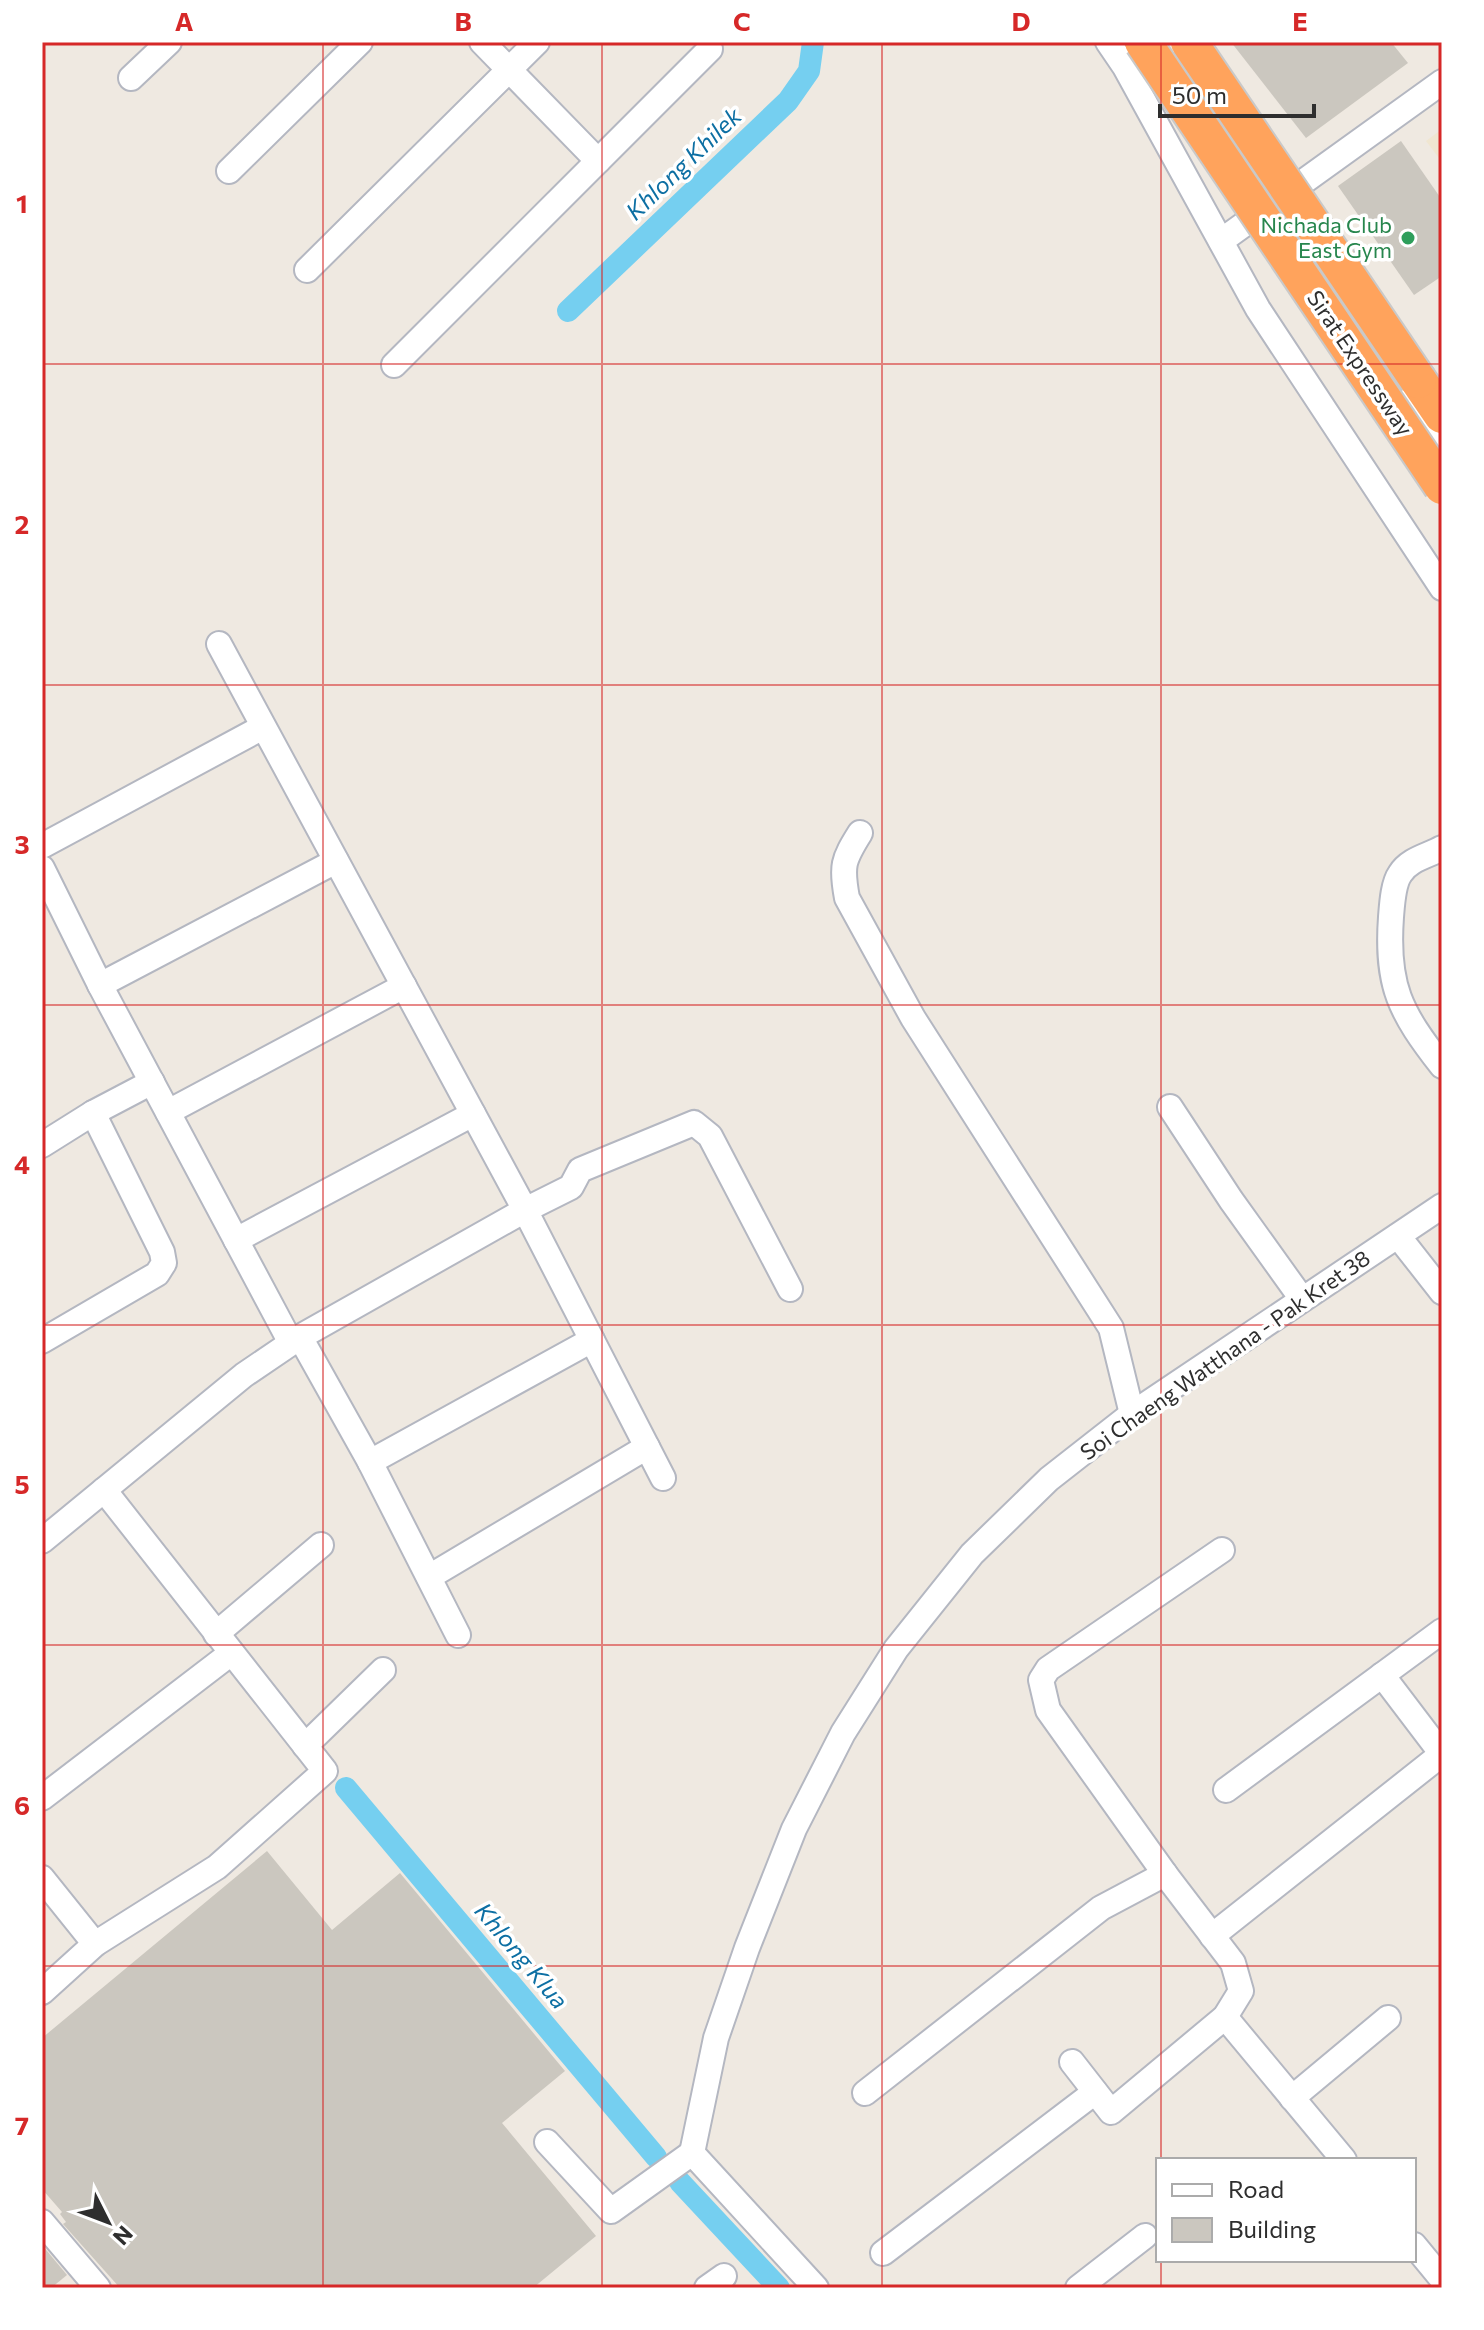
<svg xmlns="http://www.w3.org/2000/svg" width="1484" height="2330" font-family="Commissioner,sans-serif">
	<rect width="100%" height="100%" fill="#efe9e1"/>
	<polygon fill="#f0e6d1" points="1442,129 1442,162 1426,141"/>
	<g fill="none" stroke-linecap="round" stroke-linejoin="round">
		<g stroke="#75cff0" stroke-width="22">
			<polyline points="568,311 788,101 809,71 813,42"/>
			<polyline points="346,1788 656,2157"/>
			<polyline points="680,2182 779,2288"/>
		</g>
	</g>
	<g fill="#cbc7bf">
		<polygon points="1231,42 1391,42 1408,63 1306,138"/>
		<polygon points="1401,141 1442,200 1442,276 1414,295 1338,186"/>
		<polygon points="267,1851 332,1930 400,1873 565,2071 502,2123 596,2236 533,2288 120,2288 63,2224 66,2222 60,2214 62,2212 42,2189 42,2038"/>
		<polygon points="42,2245 67,2275 51,2288 42,2288"/>
	</g>
	<g fill="none" stroke-linecap="round" stroke-linejoin="round">
		<defs>
			<g id="minor">
				<polyline points="482,42 598,161"/>
				<polyline points="1108,42 1125,67 1258,309 1442,588"/>
				<polyline points="131,78 169,42"/>
				<polyline points="229,171 360,42"/>
				<polyline points="1282,211 1442,449"/>
				<polyline points="1221,241 1442,82"/>
				<polyline points="307,270 537,42"/>
				<polyline points="394,365 710,49"/>
				<polyline points="219,644 525,1210 663,1478"/>
				<path d="M 860,833 C 843,860 841,866 847,898 L 913,1018 L 1111,1328 L 1132,1414"/>
				<polyline points="42,846 263,727"/>
				<path d="M 1442,848 C 1428,856 1409,859 1400,874 C 1393,884 1392,905 1391,917 C 1386,986 1400,1012 1442,1066"/>
				<polyline points="42,868 100,985 291,1343"/>
				<polyline points="100,985 336,861"/>
				<polyline points="1170,1107 1231,1200 1302,1299"/>
				<polyline points="168,1112 404,986"/>
				<polyline points="42,1145 93,1113 152,1082"/>
				<polyline points="1398,1236 1442,1292"/>
				<polyline points="236,1240 473,1114"/>
				<polyline points="300,1337 370,1462 458,1635"/>
				<polyline points="42,1341 157,1274 164,1263 162,1252 93,1113"/>
				<polyline points="370,1462 592,1340"/>
				<polyline points="42,1541 244,1375 300,1337 525,1210 571,1187 580,1170 694,1123 710,1136 790,1289"/>
				<polyline points="429,1577 647,1447"/>
				<polyline points="216,1634 321,1545"/>
				<polyline points="1382,1675 1442,1754"/>
				<polyline points="305,1746 383,1670"/>
				<polyline points="1226,1790 1442,1631"/>
				<polyline points="42,1798 230,1654"/>
				<polyline points="42,1878 95,1944"/>
				<polyline points="1212,1936 1442,1754"/>
				<polyline points="42,1992 95,1944 217,1867 325,1771 104,1490"/>
				<polyline points="1225,2017 1344,2160"/>
				<polyline points="1072,2062 1111,2112 1225,2017 1241,1991 1233,1963 1165,1874 1048,1710 1041,1680 1048,1669 1222,1550"/>
				<polyline points="865,2093 1101,1908 1165,1874"/>
				<polyline points="1292,2098 1388,2018"/>
				<polyline points="547,2142 611,2211 692,2153"/>
				<polyline points="692,2153 716,2038 747,1948 794,1829 843,1733 896,1649 972,1554 1049,1479 1132,1414 1442,1206"/>
				<polyline points="692,2153 816,2288"/>
				<polyline points="42,2222 98,2288"/>
				<polyline points="1414,2245 1442,2279"/>
				<polyline points="883,2253 1095,2092"/>
				<polyline points="707,2288 724,2276"/>
				<polyline points="1078,2288 1145,2236"/>
			</g>
			<polyline id="highway" points="1418,380 1442,415"/>
		</defs>
		<use href="#minor" stroke="#b4b7c1" stroke-width="28"/>
		<use href="#highway" stroke="#c9c9c9" stroke-width="40"/>
		<use href="#minor" stroke="#fff" stroke-width="24"/>
		<use href="#highway" stroke="#ffa35c" stroke-width="36"/>
		<defs>
			<g id="highway-bridge">
				<polyline points="1143,42 1442,486"/>
				<polyline points="1189,42 1418,380"/>
			</g>
		</defs>
		<use href="#highway-bridge" stroke="#c9c9c9" stroke-width="40" stroke-linecap="butt"/>
		<use href="#highway-bridge" stroke="#ffa35c" stroke-width="36"/>
	</g>
	<path fill="none" stroke="#d62828" stroke-width="2" stroke-opacity="0.55" d="M 323,42 L 323,2288M 602,42 L 602,2288M 882,42 L 882,2288M 1161,42 L 1161,2160M 42,364 L 1442,364M 42,685 L 1442,685M 42,1005 L 1442,1005M 42,1325 L 1442,1325M 42,1645 L 1442,1645M 42,1966 L 1442,1966M 1161,2260 L 1161,2288"/>
	<circle fill="#2e9e5b" stroke="#fff" stroke-width="3" cx="1408" cy="238" r="8"/>
	<g text-anchor="middle" stroke-width="7" stroke-linejoin="round" paint-order="stroke">
		<g font-size="22" fill="#27864d" stroke="#fff" text-anchor="end">
			<text x="1392" y="233">Nichada Club<tspan x="1392" dy="25">East Gym</tspan></text>
		</g>
		<g font-size="22" fill="#2e2e2e" stroke="#fff">
			<text transform="translate(1360 363) rotate(56)" y="8">Sirat Expressway</text>
			<text transform="translate(1225 1355) rotate(-35)" y="8">Soi Chaeng Watthana - Pak Kret 38</text>
		</g>
		<g font-size="24" font-style="italic" fill="#0d6fa3" stroke="#fff">
			<text transform="translate(684 164) rotate(-44)" y="8">Khlong Khilek</text>
			<text transform="translate(521 1956) rotate(50)" y="8">Khlong Klua</text>
		</g>
	</g>
	<rect width="1484" height="2330" fill="none" stroke="#ffffff" stroke-width="88"/>
	<rect x="1156" y="2158" width="260" height="104" fill="#ffffff" stroke="#ababab" stroke-width="2"/>
	<rect x="1172" y="2184" width="40" height="12" fill="#ffffff" stroke="#ababab" stroke-width="2"/>
	<text x="1228" y="2198" font-size="24" fill="#2e2e2e">Road</text>
	<rect x="1172" y="2218" width="40" height="24" fill="#cbc7bf" stroke="#ababab" stroke-width="2"/>
	<text x="1228" y="2238" font-size="24" fill="#2e2e2e">Building</text>
	<g transform="translate(108 2222) rotate(132)" stroke="#ffffff" stroke-width="6" paint-order="stroke">
	<path d="M0-6L14 30L0 20L-14 30Z" fill="#2e2e2e"/>
	<text y="-12" font-size="22" font-weight="bold" text-anchor="middle" fill="#2e2e2e">N</text>
	</g>
	<path d="M1160 104v12h154v-12" fill="none" stroke="#2e2e2e" stroke-width="4"/>
	<text x="1172" y="104" font-size="24" fill="#2e2e2e" stroke="#ffffff" stroke-width="6" paint-order="stroke">50 m</text>
	<rect x="44" y="44" width="1396" height="2242" fill="none" stroke="#d62828" stroke-width="3"/>
	<g font-size="26" text-anchor="middle" font-weight="bold" fill="#d62828">
		<text x="184" y="31">A</text>
		<text x="463" y="31">B</text>
		<text x="742" y="31">C</text>
		<text x="1021" y="31">D</text>
		<text x="1300" y="31">E</text>
		<text x="22" y="213">1</text>
		<text x="22" y="534">2</text>
		<text x="22" y="854">3</text>
		<text x="22" y="1174">4</text>
		<text x="22" y="1494">5</text>
		<text x="22" y="1815">6</text>
		<text x="22" y="2135">7</text>
	</g>
</svg>
